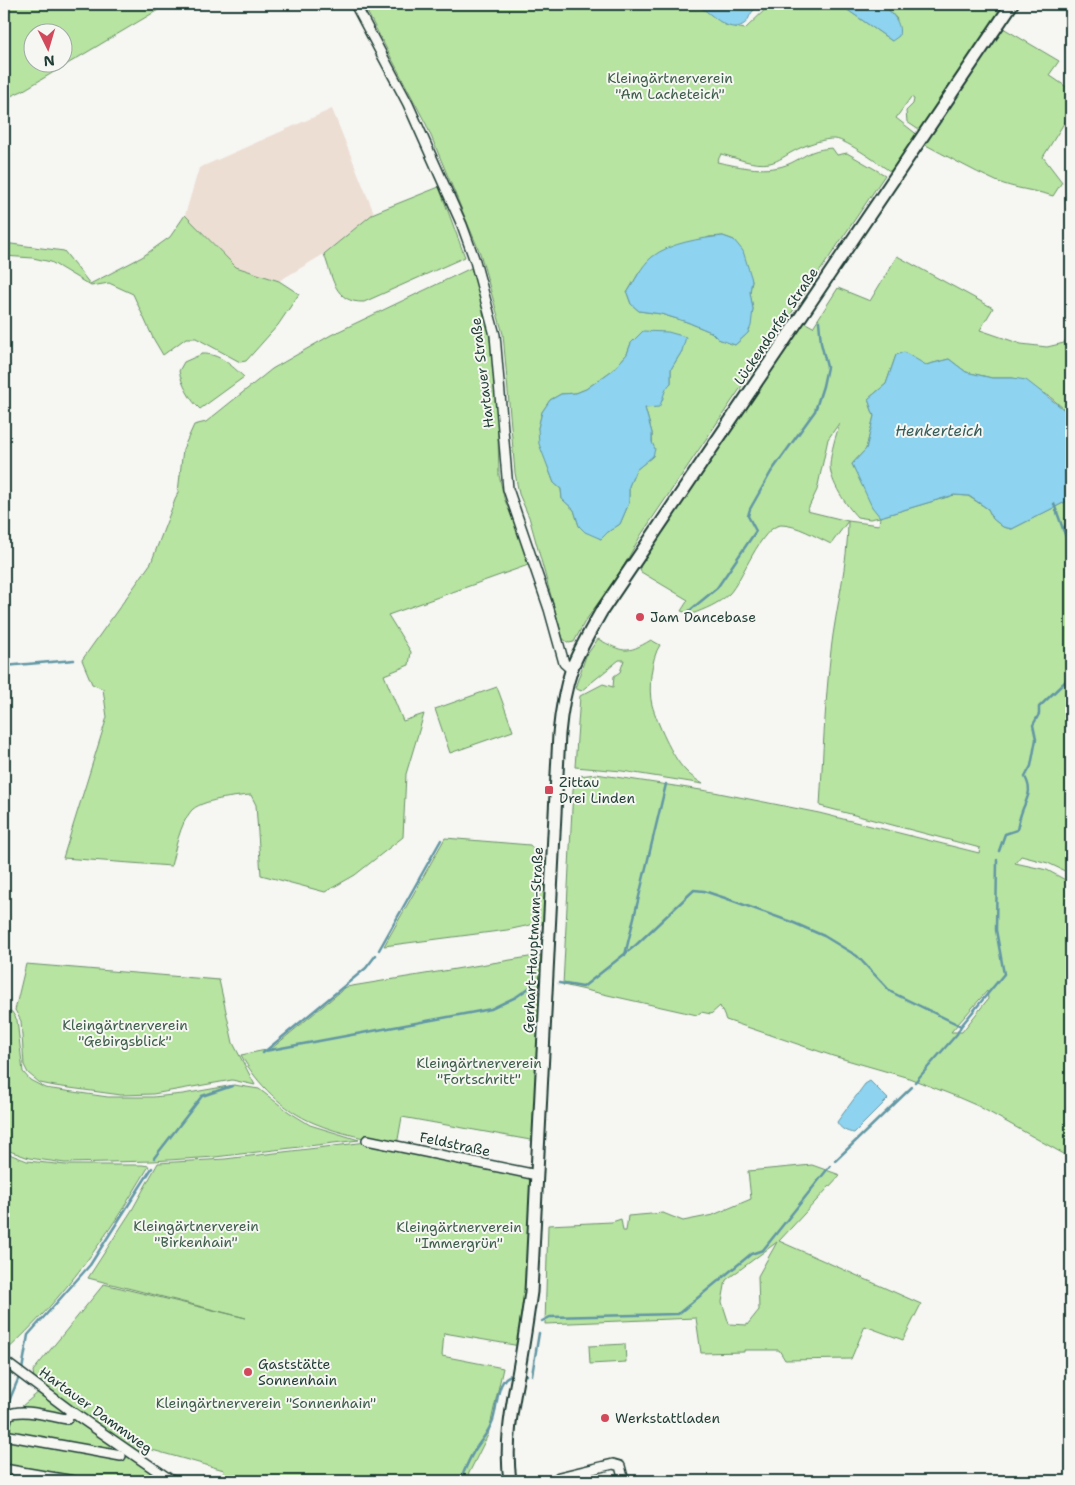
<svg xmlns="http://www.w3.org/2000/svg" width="1075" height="1485" font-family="'Shantell Sans',sans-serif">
	<rect width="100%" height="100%" fill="#f6f6f2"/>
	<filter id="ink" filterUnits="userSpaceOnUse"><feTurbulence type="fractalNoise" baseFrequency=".02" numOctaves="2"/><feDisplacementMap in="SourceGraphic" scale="10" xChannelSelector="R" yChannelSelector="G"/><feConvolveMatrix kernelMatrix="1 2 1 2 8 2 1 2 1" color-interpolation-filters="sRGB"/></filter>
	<g filter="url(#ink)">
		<polygon fill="#edded4" points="332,109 374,213 324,254 279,281 236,267 185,215 199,168"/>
		<g fill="#b7e4a1" stroke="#6b906a" fill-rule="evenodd">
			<path d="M 4,4 L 168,4 L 22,91 L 4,99 ZM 32,32 L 62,32 L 62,62 L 32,62 Z"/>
			<path d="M 363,4 L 695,4 L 703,8 L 725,25 L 745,29 L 771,4 L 839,4 L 892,41 L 897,19 L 883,4 L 989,4 L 999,12 L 919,130 L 907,122 L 906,111 L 913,104 L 914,99 L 911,97 L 896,118 L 919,136 L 894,174 C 882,166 847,140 835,139 C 824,138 803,146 794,151 C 786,155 779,161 770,163 C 753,166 737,158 721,154 L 717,162 C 742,167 767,174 791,163 C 809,154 810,150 832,148 L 837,155 L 847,153 L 885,175 L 641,535 L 622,569 L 584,623 L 574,642 L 569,643 L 563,639 L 529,517 L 519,494 L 515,473 L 503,334 L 480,253 L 426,124 ZM 723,236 L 734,240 L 752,280 L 750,292 L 753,309 L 748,333 L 735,345 L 718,339 L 711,332 L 687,322 L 661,314 L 639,311 L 631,304 L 627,293 L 640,271 L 709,237 ZM 631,343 L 682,351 L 671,369 L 671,383 L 665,388 L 662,401 L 645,408 L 652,433 L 653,456 L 636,470 L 629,486 L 629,503 L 620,524 L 608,532 L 601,539 L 579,526 L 574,510 L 562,499 L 561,489 L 554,483 L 549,470 L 538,428 L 542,412 L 550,400 L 561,394 L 576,393 L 586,389 L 614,369 L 627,354 Z"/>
			<path d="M 1003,28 L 1059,61 L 1049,75 L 1071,90 L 1071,112 L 1043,157 L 1062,182 L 1053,196 C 1035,190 1014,189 996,181 C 971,170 947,156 922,143 Z"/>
			<path d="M 439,187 L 465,257 L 364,302 C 334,303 333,278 324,254 L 374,213 Z"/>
			<polygon points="185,215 236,267 279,281 299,294 278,325 246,361 240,362 196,338 186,338 163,355 153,338 133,294 109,283 91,286 51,262 33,258 4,256 4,243 64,251 90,284 142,257 170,237"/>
			<path d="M 897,256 L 993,308 L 980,330 L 1021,344 L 1047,347 L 1064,343 L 1071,329 L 1071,415 L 1049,396 L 1013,378 L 992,378 L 966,372 L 949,359 L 926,365 L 896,355 L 886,384 L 868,399 L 874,416 L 866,449 L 852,464 L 880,517 L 954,495 L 968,496 L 988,509 L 993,519 L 1003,527 L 1012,529 L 1071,499 L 1071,874 L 1048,863 L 1021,856 L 1015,863 L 1047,870 L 1071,883 L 1071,1158 L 978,1106 L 955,1096 L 909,1078 L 833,1056 L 726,1020 L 720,1006 L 711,1014 L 701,1012 L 697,1015 L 563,985 L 573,789 L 579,776 L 596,774 L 714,792 L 819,813 L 979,853 L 980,848 L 820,806 C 823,754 825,702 831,650 C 836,607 848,565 848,521 L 831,544 C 816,537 797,525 781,525 C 761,526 742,581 729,594 C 718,604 705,609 692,614 L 681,611 L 688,600 L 641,572 L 640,566 L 804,322 L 813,327 L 838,288 L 870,301 ZM 840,422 C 836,436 831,450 830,465 C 830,482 846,505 857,517 L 870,519 L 880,517 L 879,525 L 848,521 L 807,511 L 817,490 L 828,439 ZM 987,991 L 988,999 L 962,1032 L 951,1032 Z"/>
			<path d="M 471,268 L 484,306 L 492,351 L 497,402 L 499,475 L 504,498 L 531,564 L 388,615 L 411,652 L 409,665 L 384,675 L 403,721 L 424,714 L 406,774 L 403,837 L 355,875 L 325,892 L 261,875 L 256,805 L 251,795 C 237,796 200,800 191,811 C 180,824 175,850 171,866 L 63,858 L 107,717 L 103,689 L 92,684 L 82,660 L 151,563 L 178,492 L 183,449 L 194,425 L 206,422 L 272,369 L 331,335 Z"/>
			<path d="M 202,354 C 219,353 232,366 244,377 L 200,409 C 190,400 182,385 179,371 L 184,362 Z"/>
			<path d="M 598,639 C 623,652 626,655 651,640 L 660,645 C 651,658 648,690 652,705 C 657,722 672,757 685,770 C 690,776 697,780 703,784 L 622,771 L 575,767 L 580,696 L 603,684 L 613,687 L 614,676 L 620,672 L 624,660 L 619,660 L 581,691 L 575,688 L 586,656 Z"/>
			<polygon points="497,687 513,731 450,753 435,709"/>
			<polygon points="445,838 530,845 547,864 545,900 543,900 545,908 544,924 535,924 507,930 384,946"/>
			<path d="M 541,955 L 542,984 L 536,1141 L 402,1117 L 397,1145 C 369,1139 340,1134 314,1123 C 283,1110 257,1084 241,1055 L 271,1049 L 346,987 Z"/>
			<polygon points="26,964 219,980 233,1043 255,1085 232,1080 153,1094 121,1095 55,1086 40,1083 28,1073 24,1065 21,1021 15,1010"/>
			<polygon points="4,1008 12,1012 17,1020 23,1072 30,1080 45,1088 108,1097 153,1097 183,1094 234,1085 259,1089 289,1112 310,1125 359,1140 215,1157 153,1161 65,1163 29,1158 4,1149"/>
			<polygon points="367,1142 534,1177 529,1291 520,1346 444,1333 442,1356 503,1368 488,1435 465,1481 221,1481 224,1470 145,1448 142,1458 34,1379 33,1371 104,1284 246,1318 88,1278 132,1210 158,1163 225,1159"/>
			<path d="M 4,1152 L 27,1161 L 66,1165 L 142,1165 L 149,1166 C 107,1237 65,1297 4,1353 Z"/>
			<path d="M 812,1165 L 840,1175 L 779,1241 L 921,1304 L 903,1340 L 865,1326 L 851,1359 L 785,1360 L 779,1350 L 744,1350 L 744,1352 L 701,1353 L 696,1318 L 545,1324 L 548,1225 L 612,1222 L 621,1219 L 623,1231 L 626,1231 L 628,1216 L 663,1213 L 683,1221 L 713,1215 L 751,1199 L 748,1171 ZM 777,1242 L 758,1276 L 759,1310 L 747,1325 L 729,1324 L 722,1302 L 726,1280 Z"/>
			<polygon points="625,1344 626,1362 590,1364 589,1346"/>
			<polygon points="40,1391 158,1477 165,1481 4,1481 4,1421"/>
		</g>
		<g fill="#8ed3ef" stroke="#6297a4">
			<path d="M 695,4 L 763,4 C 760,6 756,8 753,11 C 749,15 749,21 744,24 C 728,36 709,10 695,4 Z"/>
			<path d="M 839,4 L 883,4 C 892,14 902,22 899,36 L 892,41 Z"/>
			<path d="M 723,236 L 734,240 L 743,251 L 752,280 L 750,292 L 753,309 L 751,326 L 748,333 L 735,345 L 718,339 L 711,332 L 687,322 L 661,314 L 639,311 L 631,304 L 627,293 C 635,281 641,266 652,257 C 669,243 702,238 723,236 Z"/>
			<path d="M 643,331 L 668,332 L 686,337 L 682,351 L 671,369 L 671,383 C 663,390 664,399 659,407 L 645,408 L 652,433 L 652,442 L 655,449 L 653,456 L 636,470 L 629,486 L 629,503 L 620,524 L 608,532 L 601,539 L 585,532 L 579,526 L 574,510 L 562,499 L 561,489 L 554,483 L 539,444 L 538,428 L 542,412 L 550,400 L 561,394 L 576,393 L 586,389 L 614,369 L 627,354 L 631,343 Z"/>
			<polygon points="904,352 926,365 949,359 966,372 992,378 1013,378 1026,380 1071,415 1071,499 1012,529 1003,527 993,519 988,509 969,496 954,495 880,517 872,507 852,464 866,449 874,416 868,399 886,384 896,355"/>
			<path d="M 870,1081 L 888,1099 L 854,1133 C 847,1132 840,1129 837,1122 L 865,1084 Z"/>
		</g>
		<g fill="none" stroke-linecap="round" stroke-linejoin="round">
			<g stroke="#6297a4" stroke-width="2.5">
				<polyline points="1054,504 1071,551"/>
				<polyline points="1063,530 1071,516"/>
				<polyline points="688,612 717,588 756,531 748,516 750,509 771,472 815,411 823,386 827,367 821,343 819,321"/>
				<polyline points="4,666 74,660"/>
				<path d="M 999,851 L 1005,834 L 1017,830 C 1018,825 1019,820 1021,814 C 1025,800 1034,793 1025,777 L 1031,766 L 1036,739 L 1033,725 L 1039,714 L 1039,707 L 1071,676"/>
				<polyline points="379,950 441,840"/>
				<polyline points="625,955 666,784"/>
				<polyline points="559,983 583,987 636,945 694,890 704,891 725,898 794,923 824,936 857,956 891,992 961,1026"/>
				<polyline points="265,1051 491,1009 516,997 539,981"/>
				<polyline points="263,1053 366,968 376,955"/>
				<polyline points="915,1082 957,1034 961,1026 1004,974 996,930 997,860"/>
				<polyline points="154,1158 202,1096 232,1086"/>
				<polyline points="835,1161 912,1087"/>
				<polyline points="542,1321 550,1317 678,1314 751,1254 763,1250 830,1166"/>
				<polyline points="524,1375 527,1375"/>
				<polyline points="532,1375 539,1333"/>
				<polyline points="4,1413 22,1370 28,1335 90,1265 152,1168"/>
				<path d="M 460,1481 C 464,1472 468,1461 473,1453 C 481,1439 487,1436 493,1420 C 498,1405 496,1377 514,1374"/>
			</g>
			<defs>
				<g id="minor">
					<polyline points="355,4 408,104 462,225 475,261 495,335 508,489 549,609 564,663 572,670"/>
					<polyline points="367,1140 537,1175"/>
					<polyline points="4,1361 72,1412 172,1481"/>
					<path d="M 4,1430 L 8,1415 C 22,1407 52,1417 67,1419 L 72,1412"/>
					<polyline points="4,1435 121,1456"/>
					<polyline points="4,1469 74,1481"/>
					<polyline points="555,1481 559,1477 613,1464 620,1466 624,1481"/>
				</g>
				<path id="major" d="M 510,1481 C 505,1445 511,1411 518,1375 C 523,1347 527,1320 531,1292 L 559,734 C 561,712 565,689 572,668 C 580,648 591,630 601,612 L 1012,4"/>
			</defs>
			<use href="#minor" stroke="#1f3d34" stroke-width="12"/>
			<use href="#major" stroke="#1f3d34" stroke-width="15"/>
			<use href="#minor" stroke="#f6f6f2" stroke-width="9"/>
			<use href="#major" stroke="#f6f6f2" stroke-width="11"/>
		</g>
	</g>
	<g fill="#d1495b" stroke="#f6f6f2" stroke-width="2">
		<circle cx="640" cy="617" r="5"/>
		<rect x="544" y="785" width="10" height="10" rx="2.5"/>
		<circle cx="248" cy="1372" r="5"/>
		<circle cx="605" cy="1418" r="5"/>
	</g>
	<g text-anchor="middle" stroke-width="4" stroke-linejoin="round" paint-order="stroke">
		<g font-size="14" fill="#3d5e4a" stroke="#f6f6f2">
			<text x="670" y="83">Kleingärtnerverein<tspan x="670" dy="16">"Am Lacheteich"</tspan></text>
			<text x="125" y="1030">Kleingärtnerverein<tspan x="125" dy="16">"Gebirgsblick"</tspan></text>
			<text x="479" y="1068">Kleingärtnerverein<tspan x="479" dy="16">"Fortschritt"</tspan></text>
			<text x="196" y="1231">Kleingärtnerverein<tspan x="196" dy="16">"Birkenhain"</tspan></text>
			<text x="459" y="1232">Kleingärtnerverein<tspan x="459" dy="16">"Immergrün"</tspan></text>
			<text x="266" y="1408">Kleingärtnerverein "Sonnenhain"</text>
		</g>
		<g font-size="14" fill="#1f3d34" stroke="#f6f6f2">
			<text transform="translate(776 326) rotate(-56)" y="5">Lückendorfer Straße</text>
			<text transform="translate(482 373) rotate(-97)" y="5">Hartauer Straße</text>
			<text transform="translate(533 940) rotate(-87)" y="5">Gerhart-Hauptmann-Straße</text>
			<text transform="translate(455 1144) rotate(12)" y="5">Feldstraße</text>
			<text transform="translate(96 1410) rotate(36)" y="5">Hartauer Dammweg</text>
		</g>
		<g font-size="14" fill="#1f3d34" stroke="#f6f6f2" text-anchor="start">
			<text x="650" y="622">Jam Dancebase</text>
			<text x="559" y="787">Zittau<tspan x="559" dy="16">Drei Linden</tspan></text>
			<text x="258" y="1369">Gaststätte<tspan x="258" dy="16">Sonnenhain</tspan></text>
			<text x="615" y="1423">Werkstattladen</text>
		</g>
		<g font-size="15" font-style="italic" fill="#355b59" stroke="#f6f6f2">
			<text x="939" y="436">Henkerteich</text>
		</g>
	</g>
	<rect width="1075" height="1485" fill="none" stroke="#f6f6f2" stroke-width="20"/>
	<rect x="10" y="10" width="1055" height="1465" fill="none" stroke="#1f3d34" stroke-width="2" filter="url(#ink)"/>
	<g transform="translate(48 48) rotate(175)"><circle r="24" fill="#f6f6f2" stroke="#a0aca6"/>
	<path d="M0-4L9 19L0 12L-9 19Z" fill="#d1495b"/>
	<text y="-8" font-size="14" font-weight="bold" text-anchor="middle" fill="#1f3d34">N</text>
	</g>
</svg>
